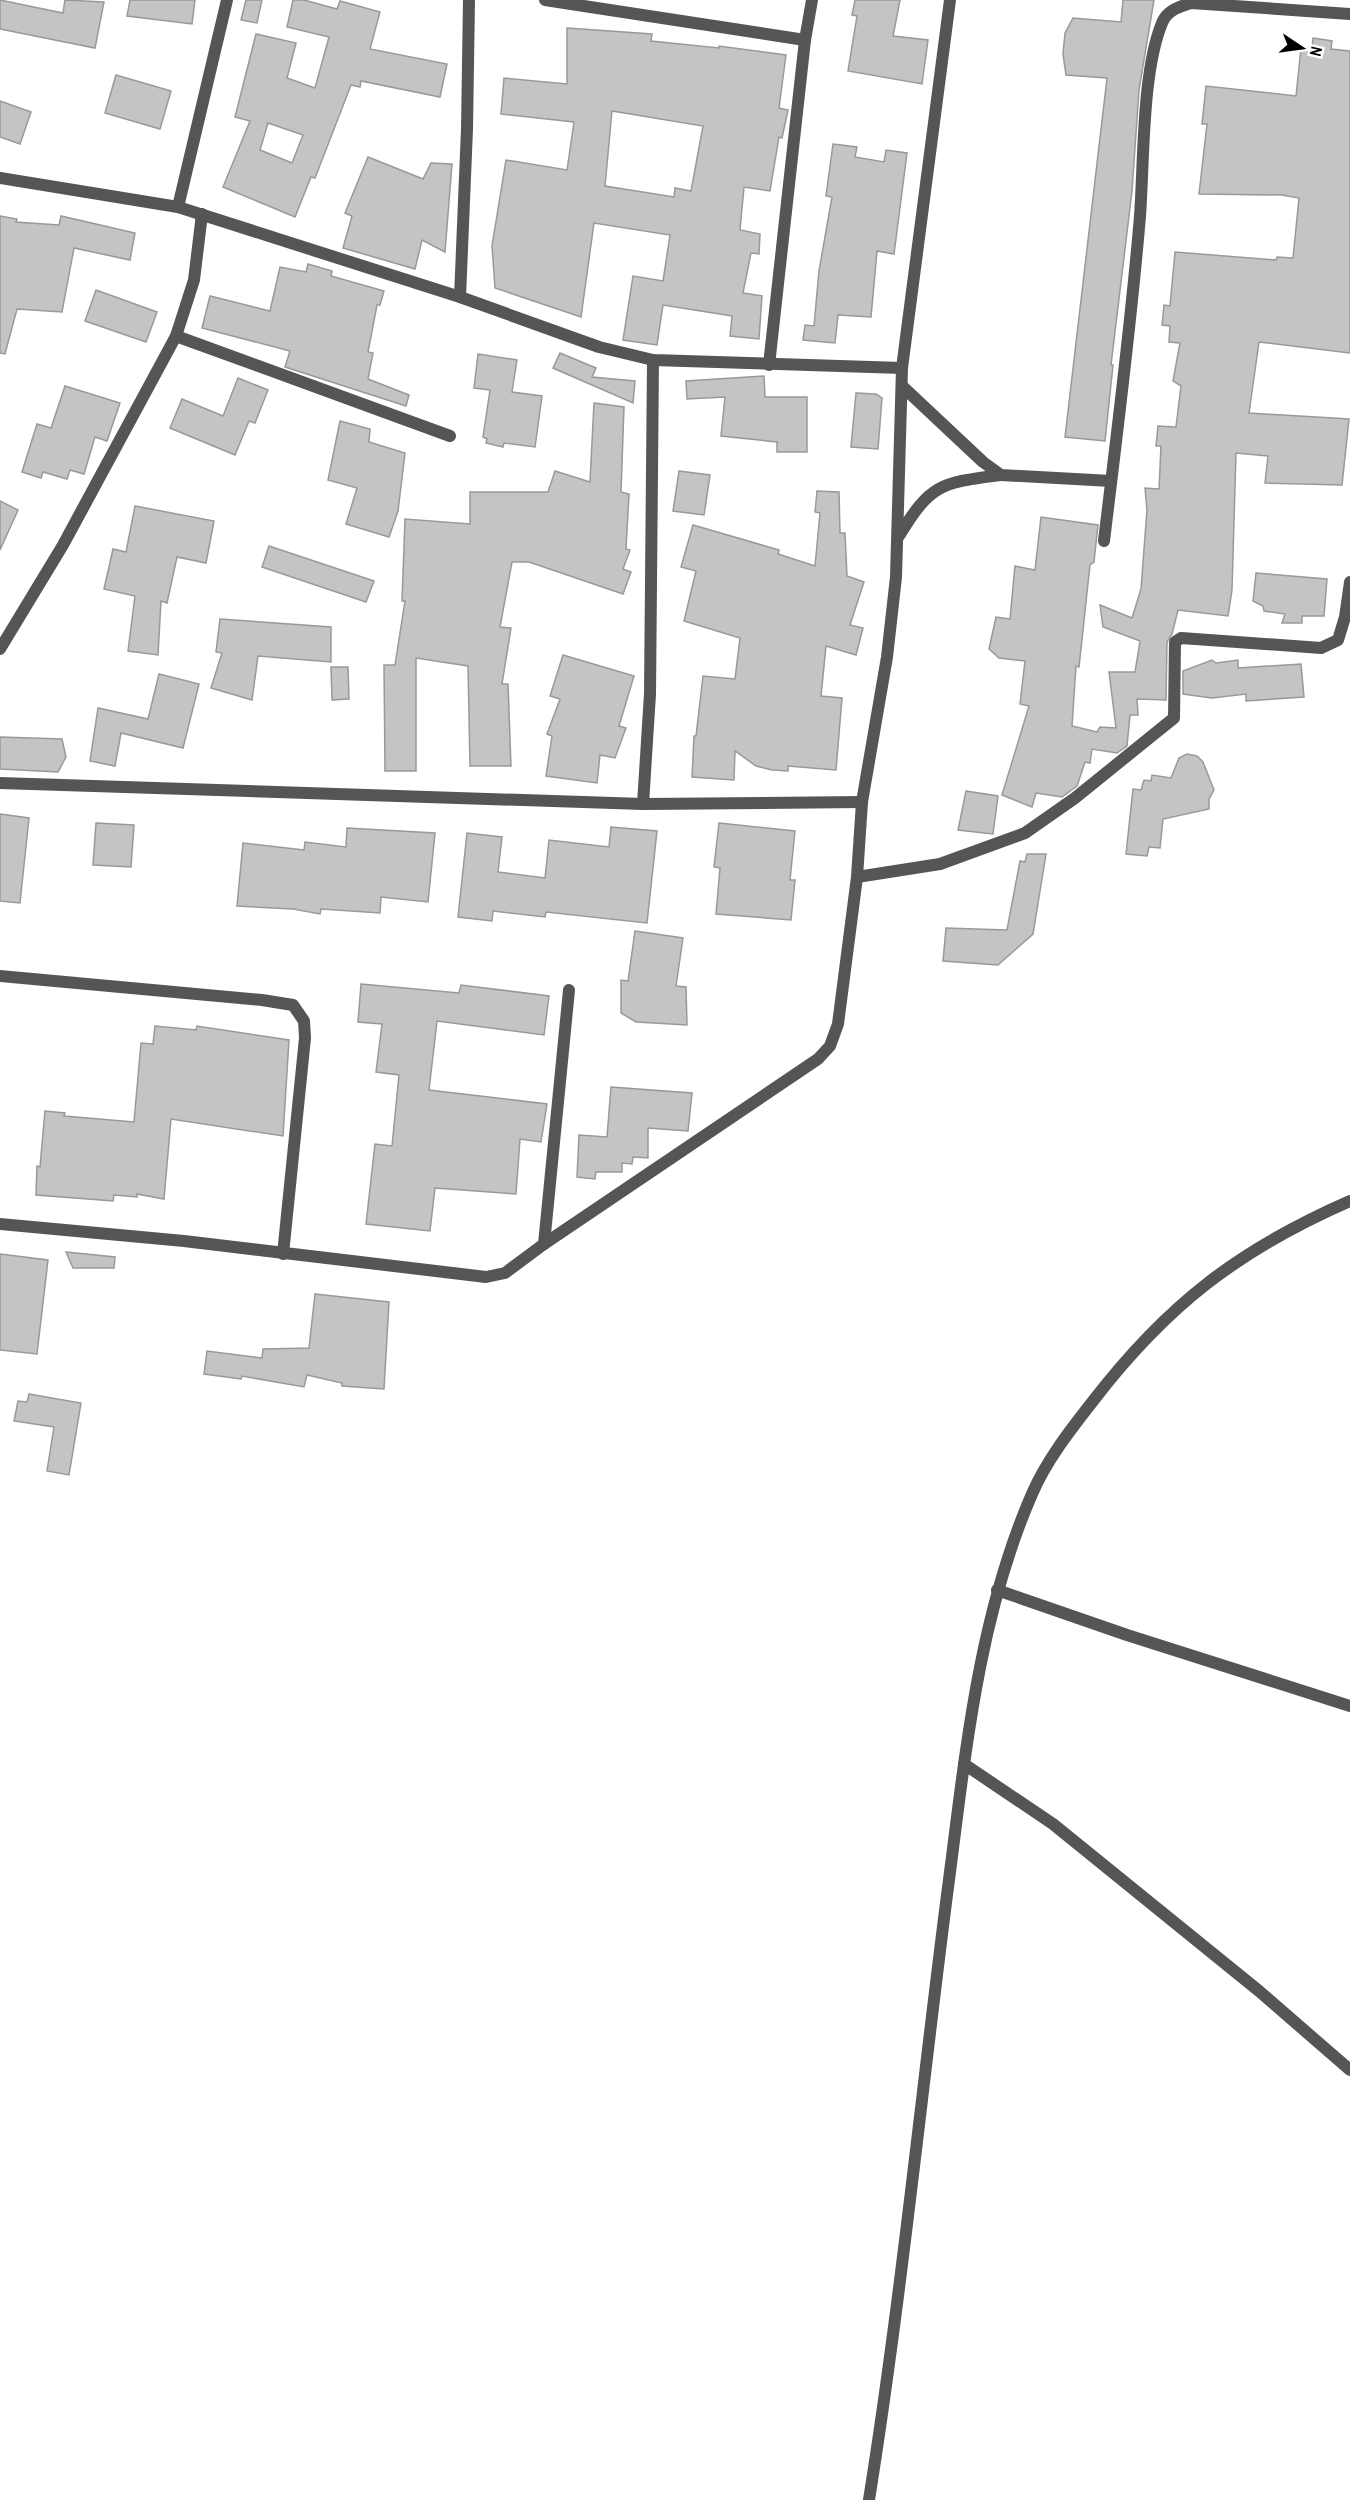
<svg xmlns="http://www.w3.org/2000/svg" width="1350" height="2500" font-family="'Archivo Narrow',sans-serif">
	<rect width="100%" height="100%" fill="#fff"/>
	<g fill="#c4c4c4" stroke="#999" stroke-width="1.5" fill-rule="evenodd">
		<polygon points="0,0 63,13 65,0 104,2 95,48 0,29"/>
		<polygon points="130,0 195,0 192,24 127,16"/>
		<polygon points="246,0 262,0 257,23 241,20"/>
		<path d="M 293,0 L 304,0 L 337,9 L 340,1 L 380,12 L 370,49 L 447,64 L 440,97 L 361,81 L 360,87 L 351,85 L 315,178 L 311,177 L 295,217 L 223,187 L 250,121 L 235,117 L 256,34 L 296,43 L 287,78 L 315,88 L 329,37 L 287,27 ZM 268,123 L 303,135 L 292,163 L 260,150 Z"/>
		<polygon points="855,0 900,0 893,36 928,40 922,84 848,71 857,16 852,15"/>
		<polygon points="1123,0 1154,0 1139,90 1132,191 1111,365 1113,365 1105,441 1065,437 1107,78 1066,75 1063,54 1065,33 1073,18 1121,22"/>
		<path d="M 567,28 L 652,34 L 651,41 L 719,48 L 719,46 L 786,55 L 779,108 L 788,110 L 782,138 L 779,137 L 770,191 L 744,187 L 740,230 L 760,234 L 759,254 L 751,253 L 743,293 L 762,296 L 759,339 L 730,336 L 732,316 L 663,305 L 657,345 L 623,340 L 633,276 L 663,281 L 670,235 L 594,223 L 581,317 L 495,288 L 492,246 L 506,160 L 567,170 L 574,122 L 501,114 L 504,78 L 567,84 ZM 612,111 L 703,126 L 691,191 L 675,188 L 674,197 L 605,186 Z"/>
		<polygon points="1313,38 1332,41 1331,49 1350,51 1350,353 1259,342 1249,413 1349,419 1342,485 1265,483 1268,456 1236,453 1232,590 1228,616 1178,610 1172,634 1167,642 1166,700 1137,699 1138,715 1130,715 1127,746 1117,753 1092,749 1090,763 1085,762 1077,786 1062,797 1036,793 1032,807 1002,795 1029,706 1020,704 1025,661 999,658 989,649 996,617 1010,619 1015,566 1035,570 1041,517 1098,525 1094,562 1090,565 1079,667 1076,666 1072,726 1097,732 1100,727 1116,728 1109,672 1135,672 1140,641 1103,627 1100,605 1132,618 1141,589 1147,510 1145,488 1159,489 1161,446 1156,446 1158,426 1176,427 1181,386 1173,381 1180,343 1169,342 1170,326 1162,325 1164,305 1170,306 1175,252 1276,260 1277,257 1293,258 1299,198 1282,195 1199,194 1207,124 1202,124 1206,86 1296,96 1301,48 1312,49"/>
		<polygon points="116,75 171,91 160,129 105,113"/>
		<polygon points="0,101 31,112 20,144 0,137"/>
		<polygon points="833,144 857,147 855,157 884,162 886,150 907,153 894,254 877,251 871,317 838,315 835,343 803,340 805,325 814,326 819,271 832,197 826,196"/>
		<polygon points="368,157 423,179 431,163 452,164 445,252 422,240 415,269 343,248 352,216 345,213"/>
		<polygon points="0,216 17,219 16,222 59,225 61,216 135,233 130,260 74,248 62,312 17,309 5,354 0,353"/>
		<polygon points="308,264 332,271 331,276 384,291 380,305 377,305 368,352 373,353 368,379 409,395 406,406 285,367 290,351 202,328 210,296 270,311 280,267 306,272"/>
		<polygon points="96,290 157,312 146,342 85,321"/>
		<polygon points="560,353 596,368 592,377 635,381 633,403 553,368"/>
		<polygon points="478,354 517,360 512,392 542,396 535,447 504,443 503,447 486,443 487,439 483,437 490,390 474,388"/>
		<polygon points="764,376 765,397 807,397 807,452 777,452 777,442 721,436 725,397 687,399 686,381"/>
		<polygon points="238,378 268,390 255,423 249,421 235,455 170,428 182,399 223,416"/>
		<polygon points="65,386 120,403 107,441 95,437 84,474 70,470 67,479 43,472 41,478 22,472 37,424 51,428"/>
		<polygon points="856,393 876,394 882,398 878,449 851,447"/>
		<polygon points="594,403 624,407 621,492 629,494 626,549 630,550 623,569 631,572 623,594 529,562 512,562 500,627 511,628 502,684 508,684 511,766 470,766 468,666 416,658 416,771 385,771 384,665 395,665 405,601 402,601 405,519 470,524 470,492 548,492 555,471 590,482"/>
		<polygon points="340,421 370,429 369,442 405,453 398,511 389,537 346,524 357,488 328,480"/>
		<polygon points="679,471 710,475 704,515 673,511"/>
		<polygon points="817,491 839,492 840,533 845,533 847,576 864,582 850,625 863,628 856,655 826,646 821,696 842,698 836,770 788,766 788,771 772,770 756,766 735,751 734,780 692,777 694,736 696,736 703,676 735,679 740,638 684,621 696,571 681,567 693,525 779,550 778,554 815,566 820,513 815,512"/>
		<polygon points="0,501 18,510 0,550"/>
		<polygon points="135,506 214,521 206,563 177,557 167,603 161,601 158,655 128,651 135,596 104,589 113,549 126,552"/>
		<polygon points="269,546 374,581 366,602 262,567"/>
		<polygon points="1256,573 1327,579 1324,616 1302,616 1302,623 1282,623 1285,614 1264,611 1263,606 1253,601"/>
		<polygon points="220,619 331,627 331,662 258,656 252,700 211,688 222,653 216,652"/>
		<polygon points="563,655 634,676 619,726 626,728 615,758 600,755 597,783 546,776 552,736 547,734 560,699 550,696"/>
		<polygon points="1212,660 1216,663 1238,660 1238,668 1301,664 1304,697 1246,701 1246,694 1212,698 1183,694 1183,671"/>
		<polygon points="331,667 348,667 349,699 332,700"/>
		<polygon points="159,674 199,684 183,748 121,733 115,766 90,761 98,708 148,719"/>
		<polygon points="0,737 62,739 66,757 58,772 0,769"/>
		<polygon points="1187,754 1197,756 1203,762 1214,790 1209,799 1209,809 1163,819 1160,848 1149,847 1147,856 1126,854 1133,789 1141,790 1144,780 1151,781 1152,775 1171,778 1179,758"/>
		<polygon points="966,791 998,796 993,834 958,830"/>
		<polygon points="0,814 29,818 20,903 0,901"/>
		<polygon points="96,823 134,825 131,867 93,865"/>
		<polygon points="719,823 795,831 790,880 795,880 791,920 716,914 720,868 714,867"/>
		<polygon points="611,827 657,831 647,923 546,912 545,917 493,911 492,921 458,917 467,833 502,837 498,872 545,878 549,840 609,847"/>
		<polygon points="347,828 435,833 428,902 381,897 380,913 321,909 320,914 293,909 237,906 243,843 304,850 305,842 346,847"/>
		<polygon points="1027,854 1046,854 1033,934 998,965 943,961 946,928 1007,930 1020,861 1025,862"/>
		<polygon points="635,931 683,938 676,986 686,987 687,1025 636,1022 621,1013 621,980 628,981"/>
		<polygon points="361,984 459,993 461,985 549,996 544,1035 437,1021 429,1090 547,1104 541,1142 520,1139 516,1194 435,1188 430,1231 366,1224 375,1144 392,1146 399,1075 376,1072 382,1024 358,1022"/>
		<polygon points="155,1026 196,1030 197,1026 289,1040 283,1136 171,1119 164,1199 137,1194 137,1197 114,1195 113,1201 36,1195 37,1166 40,1167 45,1111 65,1113 64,1116 134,1122 141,1043 153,1044"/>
		<polygon points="611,1087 692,1093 688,1131 648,1128 648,1158 633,1157 632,1164 622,1163 622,1172 596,1172 595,1179 577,1177 579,1135 607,1137"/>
		<polygon points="66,1252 115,1257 114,1268 73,1268"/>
		<polygon points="0,1254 48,1260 37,1354 0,1350"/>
		<polygon points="315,1294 389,1302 384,1389 342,1386 342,1383 307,1375 304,1387 242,1376 241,1379 204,1374 207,1351 262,1358 263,1349 309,1348"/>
		<polygon points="29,1394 81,1403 69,1475 47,1471 54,1427 14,1421 18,1401 27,1402"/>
	</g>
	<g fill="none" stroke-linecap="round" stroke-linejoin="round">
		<g stroke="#555" stroke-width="12">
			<polyline points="545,0 805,40"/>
			<polyline points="0,178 178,207 460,297 599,347 653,360 902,368"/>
			<polyline points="178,207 227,0"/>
			<polyline points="460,297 467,129 469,0"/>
			<polyline points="176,336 450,436"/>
			<polyline points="769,365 805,40 812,0"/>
			<polyline points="902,386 983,462 1001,475 1111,481"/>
			<path d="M 899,536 C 931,483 941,483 1001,475"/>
			<path d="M 1104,541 C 1117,433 1131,325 1140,216 C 1144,160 1142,72 1162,23 C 1167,10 1179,7 1191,3 L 1350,14"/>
			<polyline points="0,649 63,545 176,336 194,280 202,214"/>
			<polyline points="0,783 643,804 862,802"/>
			<polyline points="643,804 650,694 653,360"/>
			<polyline points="857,877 940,864 1025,833 1075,798 1174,718 1175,642 1181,638 1321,648 1338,640 1345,617 1350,582"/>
			<polyline points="0,976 262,1000 293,1005 304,1021 305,1038 283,1254"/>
			<polyline points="0,1224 184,1241 486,1277 505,1273 544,1244 818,1059 830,1046 838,1024 857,877 862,802 887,657 896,577 902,368 950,0"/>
			<polyline points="544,1244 569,990"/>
			<polyline points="997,1590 1127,1635 1350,1706"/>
			<polyline points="964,1764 1053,1824 1259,1991 1350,2070"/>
			<path d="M 869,2500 C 901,2299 921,2097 947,1895 C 965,1759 977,1620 1032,1494 C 1046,1461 1071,1429 1093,1401 C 1167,1305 1238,1250 1350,1201"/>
		</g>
	</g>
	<g transform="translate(1302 48) rotate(103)" stroke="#ffffff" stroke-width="4.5" paint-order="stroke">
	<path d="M0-4.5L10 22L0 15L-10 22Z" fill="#000000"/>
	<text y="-9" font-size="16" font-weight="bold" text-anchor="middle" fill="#000000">N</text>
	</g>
</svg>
